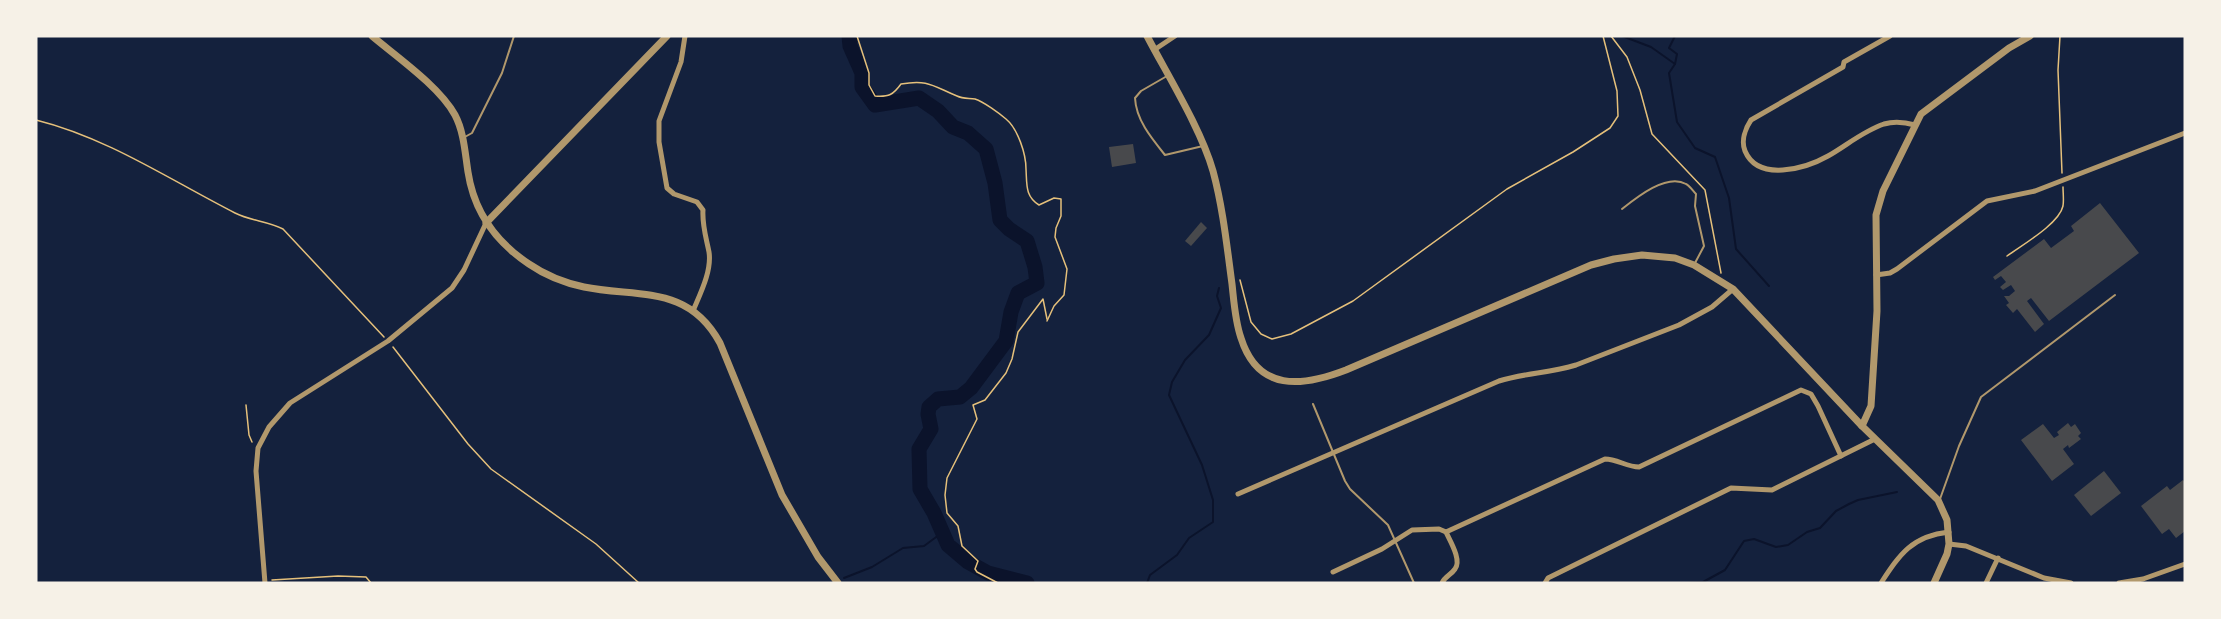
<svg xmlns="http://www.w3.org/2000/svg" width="2221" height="619" font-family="Bitter,serif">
	<rect width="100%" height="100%" fill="#14213d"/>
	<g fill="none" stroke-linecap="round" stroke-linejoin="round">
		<g stroke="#0b132b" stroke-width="2">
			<polyline points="1622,36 1651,47 1675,64"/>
			<polyline points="1675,36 1669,48 1677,54 1675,64 1669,73 1677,122 1695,148 1715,157 1729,198 1736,249 1769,286"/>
			<polyline points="844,578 872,567 903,548 924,546 943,532"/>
			<polyline points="1147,583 1150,575 1177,555 1189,538 1213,522 1213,500 1202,465 1169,395 1172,382 1185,360 1209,335 1221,308 1217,296 1219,288"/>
			<polyline points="1685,583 1703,582 1725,570 1744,541 1754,539 1776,547 1788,545 1807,532 1820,528 1836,511 1849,504 1858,500 1897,492"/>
		</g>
		<polyline stroke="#0b132b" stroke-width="15" points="849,36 850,46 862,73 862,87 875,105 919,98 938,111 953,127 968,133 986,149 995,183 1000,220 1009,229 1027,241 1035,267 1037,283 1018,293 1011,312 1006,341 971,388 960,397 938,399 929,407 928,414 931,429 919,449 920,489 934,513 948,545 968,562 988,573 1027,583"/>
	</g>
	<g fill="#48494c">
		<polygon points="1133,144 1136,163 1112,167 1109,147"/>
		<polygon points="2100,203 2139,253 2049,321 2031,298 2027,301 2044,324 2035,332 2017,309 2013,313 2006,305 2009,303 2004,296 2009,296 2015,291 2011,285 2003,290 2000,287 2006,282 2001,276 1995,280 1993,277 2044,239 2051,248 2074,231 2071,226"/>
		<polygon points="1201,222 1207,228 1191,246 1185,241"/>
		<polygon points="2068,423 2071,427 2075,424 2081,433 2078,436 2081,439 2069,448 2068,445 2063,449 2074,464 2052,481 2021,440 2043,424 2054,438 2059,435 2057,432"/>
		<polygon points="2104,471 2121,493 2091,516 2074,495"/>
		<polygon points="2183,480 2185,483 2185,531 2176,538 2169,529 2162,534 2141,506 2167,486 2170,490"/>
	</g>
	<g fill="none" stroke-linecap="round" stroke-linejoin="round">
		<g stroke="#e5c07b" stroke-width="1.5">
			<path d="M 857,36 L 869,73 L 869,85 L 875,96 C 889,97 893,95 901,84 C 928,79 933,86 957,96 C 963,99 969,98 975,99 C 984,102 999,113 1006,119 C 1018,129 1026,154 1026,169 C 1027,185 1025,196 1039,205 L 1054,198 L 1061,199 L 1061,216 L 1056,228 L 1055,237 L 1067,269 L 1064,295 L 1054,306 L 1047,321"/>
			<polyline points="1611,36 1627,57 1640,90 1652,134 1705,190 1721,273"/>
			<polyline points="2060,36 2058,70 2062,173"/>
			<path d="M 36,120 C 108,138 170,180 235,213 C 251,221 268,221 283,229 L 384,337"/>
			<path d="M 2007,256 C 2022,245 2059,224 2063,206 C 2064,200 2063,193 2063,187"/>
			<polyline points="1240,280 1251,322 1261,334 1272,339 1291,334 1353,301 1507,189 1573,152 1610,128 1618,116 1617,91 1603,36"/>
			<polyline points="393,347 468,444 491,469 596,544 639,583"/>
			<polyline points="246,405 249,435 252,442"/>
			<polyline points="272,580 338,576 366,577 371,583"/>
			<polyline points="998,583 977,572 975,569 978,561 962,546 958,526 947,513 945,495 947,478 977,419 973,405 985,400 1006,373 1012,359 1018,332 1043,299 1047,319"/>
		</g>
		<g stroke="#b1986c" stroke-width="2">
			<path d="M 1167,76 L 1141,91 L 1135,98 C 1136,120 1152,139 1165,155 L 1203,146"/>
			<polyline points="463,138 472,133 502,73 514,36"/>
			<path d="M 1622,209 C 1637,197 1667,173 1686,184 C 1690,186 1693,191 1696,194 L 1695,206 L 1704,246 L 1695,263"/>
			<polyline points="1313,404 1345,481 1350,489 1388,525 1414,583"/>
			<polyline points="1940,499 1959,446 1981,397 2115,295"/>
		</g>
		<g stroke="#b1986c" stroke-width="5">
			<path d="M 685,36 L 681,62 L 659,121 L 659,142 L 667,188 L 674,194 L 697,202 L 703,210 C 702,225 706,237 709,252 C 712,271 700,294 693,311"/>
			<path d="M 1890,36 L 1844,62 L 1843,67 L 1751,120 C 1745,129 1741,141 1745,151 C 1758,182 1805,169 1828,156 C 1846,146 1863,131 1884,124 C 1895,121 1904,122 1915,125"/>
			<polyline points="1154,50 1175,36"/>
			<polyline points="1876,275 1890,273 1897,269 1987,201 2035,191 2185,133"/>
			<path d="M 1238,494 L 1499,381 C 1524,373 1550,373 1576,365 L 1679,325 L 1712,307 L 1733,289"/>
			<polyline points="1949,544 1966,546 2044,578 2071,583"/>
			<path d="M 1333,572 L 1382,549 L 1412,530 L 1439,529 L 1446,532 L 1605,459 C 1617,459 1627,467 1639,467 L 1801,390 L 1811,394 L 1818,406 L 1841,456"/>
			<polyline points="265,583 256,471 258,448 269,427 290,403 388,341 452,288 464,270 486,223"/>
			<path d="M 1442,583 C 1445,576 1451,575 1455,569 C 1462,560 1450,541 1446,532"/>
			<polyline points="1545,583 1548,578 1731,488 1772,490 1875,439"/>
			<path d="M 1881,583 C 1900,554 1912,536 1949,532"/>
			<polyline points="1986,583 1998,558"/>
			<polyline points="2119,583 2143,579 2185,564"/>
		</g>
		<g stroke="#b1986c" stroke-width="7">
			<path d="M 372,36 C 397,57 440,87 455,115 C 464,132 465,153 468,172 C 474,212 496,242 529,264 C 545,275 565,283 584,287 C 638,298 688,284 720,343 L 782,495 L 818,557 L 838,583"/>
			<path d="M 1147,36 C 1168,76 1201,129 1213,171 C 1223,208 1227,247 1232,284 C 1234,302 1235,321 1241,338 C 1258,392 1302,387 1346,370 L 1591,265 L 1614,259 L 1642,255 L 1675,258 L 1694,265 L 1733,289 L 1862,426 L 1938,500 L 1947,520 L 1949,544 L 1947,554 L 1934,583"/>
			<polyline points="486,223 667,36"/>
			<polyline points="1862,426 1871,406 1877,311 1876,215 1883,191 1921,114 2009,48 2030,36"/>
		</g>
	</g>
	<rect width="2221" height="619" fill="none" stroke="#f6f1e7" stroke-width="75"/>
</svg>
